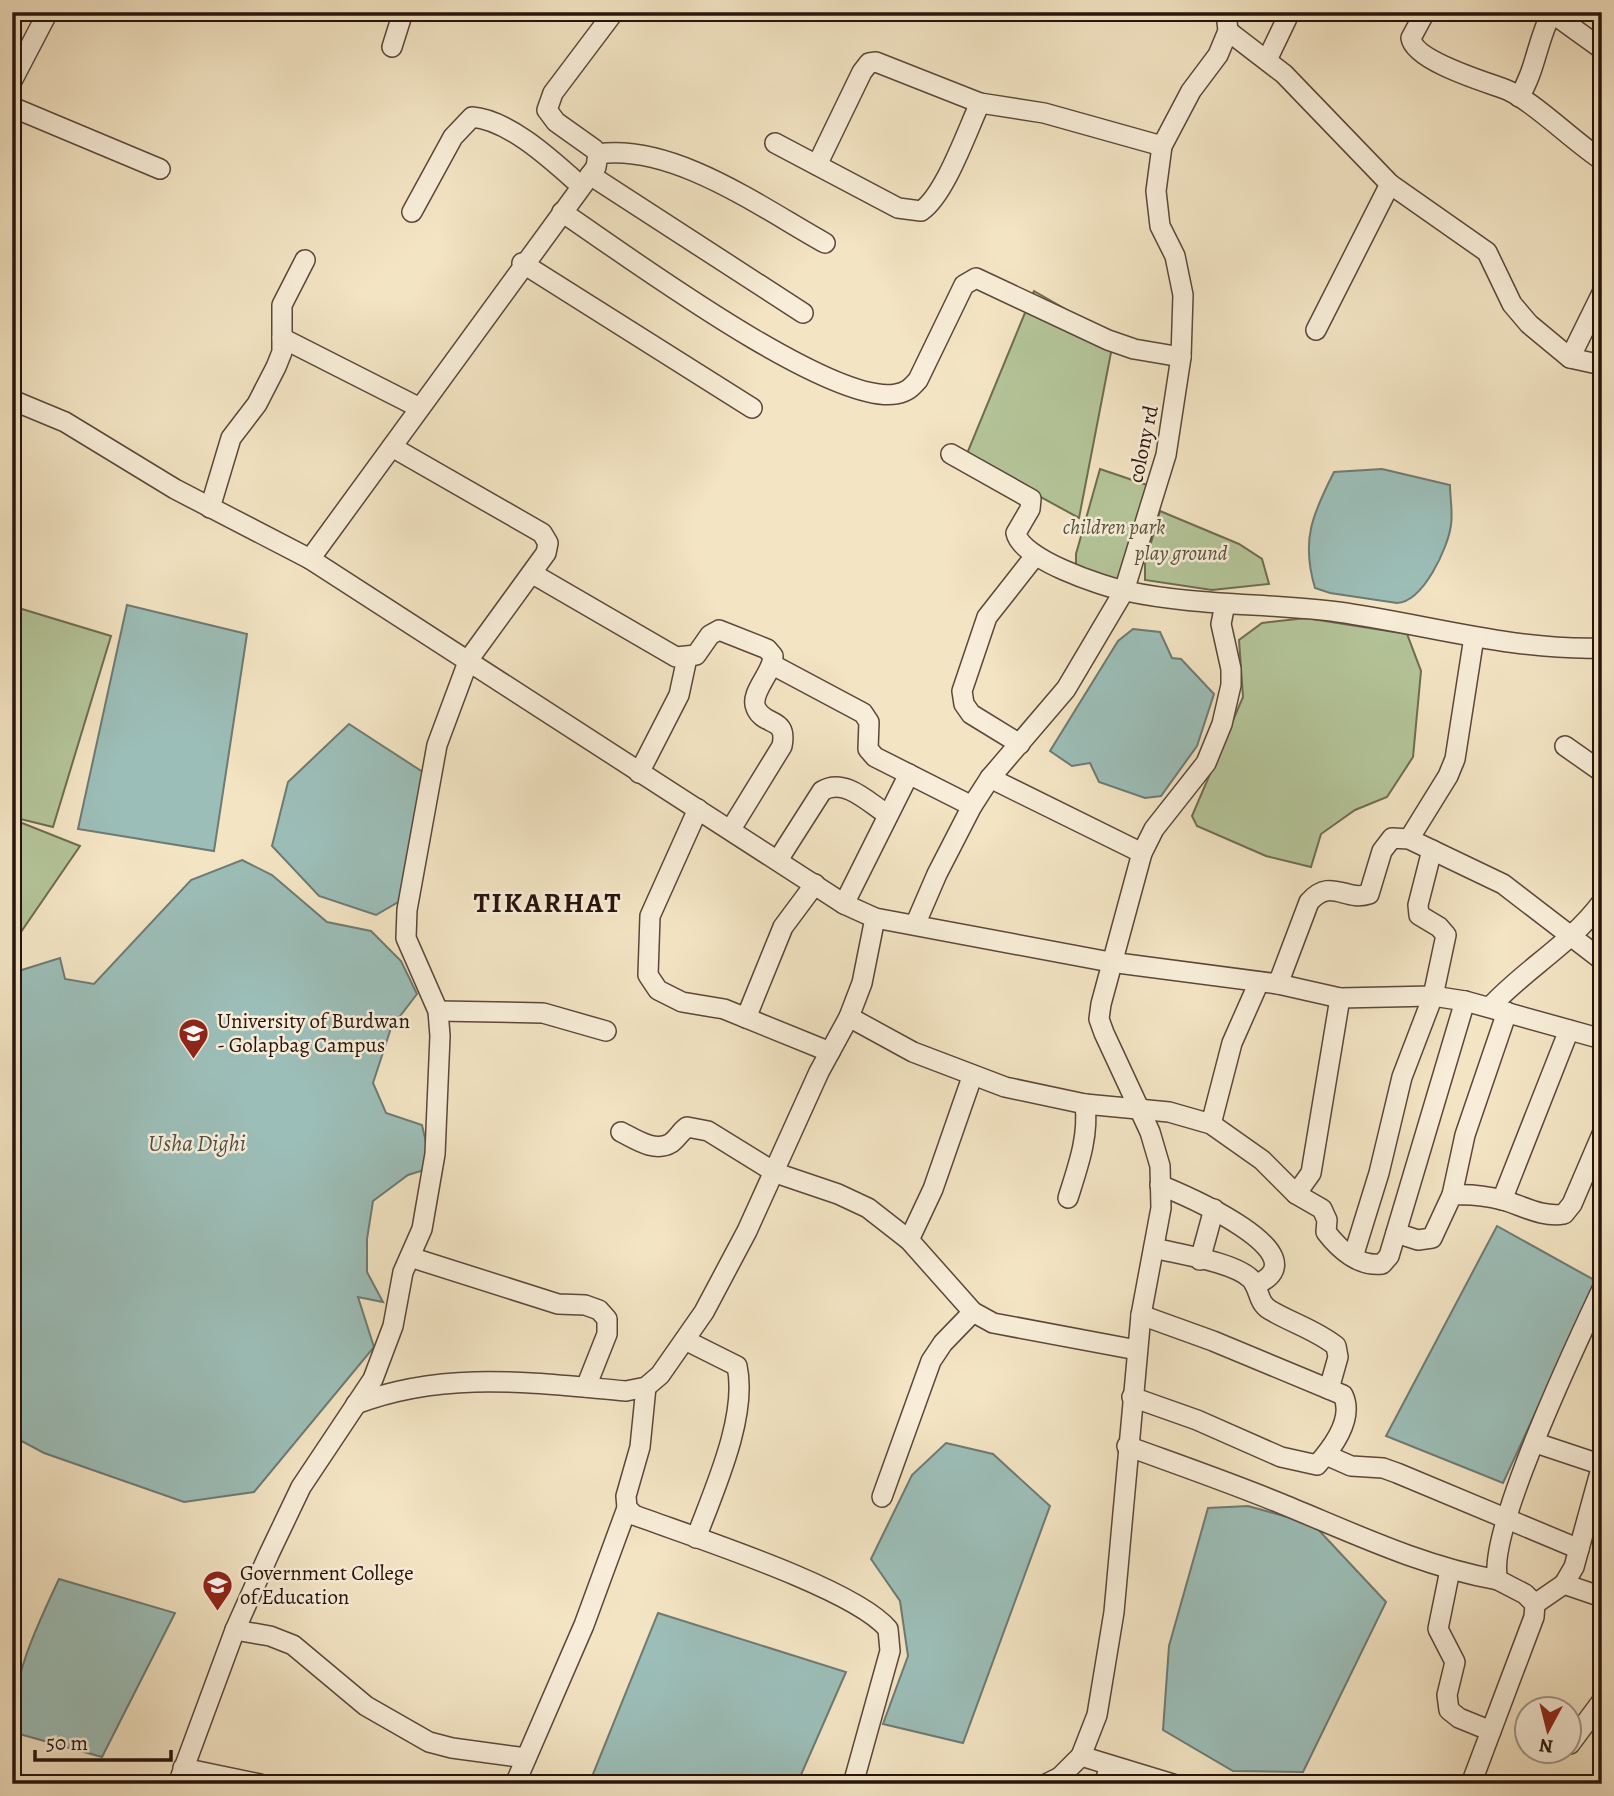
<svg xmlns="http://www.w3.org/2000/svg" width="1614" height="1796" font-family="Alegreya,serif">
	<rect width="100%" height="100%" fill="#f3e4c3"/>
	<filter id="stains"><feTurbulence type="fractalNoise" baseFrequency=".00286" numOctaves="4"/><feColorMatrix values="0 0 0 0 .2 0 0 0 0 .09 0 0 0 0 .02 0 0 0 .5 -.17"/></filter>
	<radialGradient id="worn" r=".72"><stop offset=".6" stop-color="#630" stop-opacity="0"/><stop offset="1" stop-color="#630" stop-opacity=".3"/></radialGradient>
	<g fill="#b4c599" stroke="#6e6c52" stroke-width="2">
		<polygon points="1034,291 1114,337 1079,518 966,456"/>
		<polygon points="1100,469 1150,486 1123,587 1076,570 1076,554"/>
		<polygon points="1160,511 1239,544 1262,559 1269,584 1212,590 1145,580 1145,564"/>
		<polygon points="12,606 111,636 53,827 12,817"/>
		<polygon points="1306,618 1407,634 1421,671 1413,757 1387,797 1355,810 1321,834 1311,867 1266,856 1197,826 1192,816 1243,697 1239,640 1262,623"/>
		<polygon points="12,819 80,846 12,945"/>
	</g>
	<g fill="#9cbeb8" stroke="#6e7a73" stroke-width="2">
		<path d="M 1382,469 L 1450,485 C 1450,498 1453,512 1451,525 C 1448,548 1423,602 1397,603 L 1330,593 L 1315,588 C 1301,541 1312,515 1334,472 Z"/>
		<polygon points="127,605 247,634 214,851 78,829"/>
		<polygon points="1133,629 1160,632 1172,658 1181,659 1214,694 1197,746 1161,796 1145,798 1099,782 1090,763 1072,766 1050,751 1118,641"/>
		<polygon points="349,724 429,776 405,898 376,915 319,896 272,846 288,782"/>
		<polygon points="242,860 272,875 327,922 371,931 401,961 417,994 391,1028 373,1083 386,1113 422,1125 428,1151 424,1170 408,1175 373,1201 367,1239 367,1272 383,1302 358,1297 374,1347 254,1492 184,1502 44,1453 12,1436 12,973 60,958 65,979 94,984 191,880"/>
		<polygon points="1497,1226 1596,1281 1503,1483 1386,1436"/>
		<polygon points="946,1443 993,1454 1050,1506 963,1743 883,1724 908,1656 900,1601 871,1559 912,1475"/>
		<polygon points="1248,1506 1313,1524 1386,1602 1303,1772 1233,1771 1163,1730 1169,1646 1208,1508"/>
		<path d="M 59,1579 L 175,1613 L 102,1757 L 12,1732 C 12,1677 36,1628 59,1579 Z"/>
		<polygon points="658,1613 846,1672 797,1784 589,1784"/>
	</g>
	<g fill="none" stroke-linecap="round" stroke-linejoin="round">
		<defs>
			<g id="minor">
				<path d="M 1425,12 L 1411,38 C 1414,60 1482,81 1502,88 C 1528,96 1575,143 1602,160"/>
				<polyline points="1552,13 1602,49"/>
				<polyline points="1228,31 1284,74 1390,184 1487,252 1512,304 1529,324 1570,358 1602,365"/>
				<polyline points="392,47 403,12"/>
				<polyline points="1267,60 1290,12"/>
				<polyline points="12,81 48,12"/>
				<path d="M 1519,97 C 1536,70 1537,40 1552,12"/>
				<polyline points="12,107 160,169"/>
				<path d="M 775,143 L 898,208 L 921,211 C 945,195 967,131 980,103"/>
				<path d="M 598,154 C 673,143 762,208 825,243"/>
				<polyline points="817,165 862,72 869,63 876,62 980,103 1044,113 1162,146"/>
				<polyline points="590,175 803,313"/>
				<path d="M 412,212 L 453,137 L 472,117 C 510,120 554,162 581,186"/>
				<path d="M 562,212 C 623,253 830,406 896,394 C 907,392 911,388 918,380 L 964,285 L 976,278 L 1108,340 L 1134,349 L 1181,357"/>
				<polyline points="522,263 752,408"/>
				<polyline points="1316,330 1390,184"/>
				<polyline points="282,338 418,407"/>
				<polyline points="1570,358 1602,293"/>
				<polyline points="12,400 65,422 175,489 310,559 844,904 875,918 1110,962 1278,984 1340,998 1433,996 1465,1001 1602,1039"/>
				<path d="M 951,454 L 1031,499 L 1030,509 L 1016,533 C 1021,559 1101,586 1126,591 C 1195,606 1268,603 1338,612 C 1425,624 1513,651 1602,648"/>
				<polyline points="210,508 231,438 257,404 276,367 282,352 282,305 305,260"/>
				<polyline points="310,559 596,167 598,154 594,149 556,122 547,110 553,93 614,12"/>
				<path d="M 533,574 L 676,657 L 696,655 L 710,635 L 719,630 L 767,649 L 773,656 C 773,673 749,693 756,708 C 764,727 788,716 782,746 L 731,829"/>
				<polyline points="773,665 863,713 869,722 868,749 875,757 972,806"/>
				<polyline points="1020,744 971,714 964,704 962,691 987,617 1035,556"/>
				<polyline points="1565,746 1602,772"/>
				<polyline points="639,773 679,695 687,658"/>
				<polyline points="990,778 1142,853"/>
				<polyline points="698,809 650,916 648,975 658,990 682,1002 724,1009 830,1052"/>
				<polyline points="1409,839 1448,776 1455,759 1474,637"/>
				<path d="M 778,860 L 822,791 C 845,777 869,803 888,815"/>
				<polyline points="844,904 909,774"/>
				<polyline points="915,925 937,874 972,806 990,778 1066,689 1124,591 1166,455 1181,357 1183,295 1175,256 1160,226 1156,191 1162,146 1191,91 1218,55 1228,31 1226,12"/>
				<path d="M 1278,984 L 1309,902 C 1331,877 1345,902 1369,894 L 1382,851 L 1392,838 L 1409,839 L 1503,884 L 1602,960"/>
				<path d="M 1490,1007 C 1525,969 1571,944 1602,902"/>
				<polyline points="438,1011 543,1013 606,1031"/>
				<path d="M 849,1017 L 913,1052 L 1005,1087 L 1085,1104 L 1169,1112 L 1211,1124 L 1262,1160 L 1296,1194 L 1322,1209 L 1327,1220 L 1326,1232 C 1339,1249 1359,1267 1382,1264 L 1389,1256 L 1465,1001"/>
				<polyline points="746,1018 783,927 815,884"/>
				<polyline points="1211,1124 1232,1043 1259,982"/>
				<path d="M 621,1132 C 635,1139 655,1153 671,1143 C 677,1139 681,1131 687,1127 L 708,1131 L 776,1173 L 838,1194 L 868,1208 L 909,1240 L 973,1312 L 993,1323 L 1137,1350"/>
				<path d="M 1160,1185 C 1182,1194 1326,1255 1255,1285"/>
				<polyline points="1296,1194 1311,1173 1340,998"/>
				<polyline points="1452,1195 1465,1135 1507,1012"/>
				<path d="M 1068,1198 C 1078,1166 1089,1137 1085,1104"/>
				<polyline points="1502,1200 1569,1030"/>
				<path d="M 1396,1233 L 1418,1240 L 1432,1238 L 1452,1195 C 1469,1194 1487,1196 1503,1200 C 1523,1206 1543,1218 1564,1214 L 1572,1204 L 1602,1134"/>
				<polyline points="909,1240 933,1189 972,1077"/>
				<path d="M 1154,1248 C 1178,1254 1234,1262 1251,1279 C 1260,1289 1257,1302 1270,1310 C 1292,1323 1316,1330 1336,1346 L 1338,1357 L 1329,1389"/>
				<polyline points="410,1257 558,1304 585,1305 599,1310 607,1319 607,1334 586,1387"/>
				<polyline points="1353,1257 1379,1173 1402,1077 1433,996 1446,935 1439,927 1419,915 1418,905 1432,850"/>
				<polyline points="1200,1260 1214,1209"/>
				<path d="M 685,1340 L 737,1366 C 748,1416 714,1490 696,1538"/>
				<path d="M 646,1387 L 640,1447 L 626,1496 L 627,1508 L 634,1515 C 690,1536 854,1588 888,1629 L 890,1651 L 853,1784"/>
				<path d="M 1132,1397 L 1197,1420 L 1281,1457 L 1317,1465 C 1333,1447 1354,1418 1343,1395 L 1213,1341 L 1141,1315"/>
				<path d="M 356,1404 C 445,1370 532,1383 626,1391 L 646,1387 L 660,1375 L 704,1312 L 747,1231 L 819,1072 L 849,1017 L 862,983 L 875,918"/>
				<polyline points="1536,1443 1602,1465"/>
				<path d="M 1127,1446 C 1179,1465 1231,1483 1282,1504 C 1353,1533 1421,1566 1498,1580"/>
				<polyline points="1326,1455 1351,1466 1383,1468 1397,1473 1579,1549"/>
				<polyline points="882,1497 931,1361 943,1343 973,1312"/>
				<polyline points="1450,1570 1438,1629 1455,1662 1447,1695 1449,1710 1459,1718 1491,1731"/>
				<polyline points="1564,1584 1602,1597"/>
				<polyline points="1535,1604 1564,1584 1574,1567 1602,1465"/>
				<polyline points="235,1630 270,1636 293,1645 366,1706 429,1742 452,1748 526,1758"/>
				<polyline points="1570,1744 1602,1701"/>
				<polyline points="1081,1756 1173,1784"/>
				<polyline points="183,1768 260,1784"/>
				<polyline points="178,1784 235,1630 269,1554 301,1487 373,1379 393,1326 403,1272 422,1229 435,1154 440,1036 438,1011 406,938 407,910 437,745 469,659 546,553 548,543 542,533 392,447"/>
				<polyline points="515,1784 584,1625 627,1508"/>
				<polyline points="1046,1784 1060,1777 1081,1756 1097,1715 1114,1612 1141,1315 1161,1208 1160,1166 1150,1132 1104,1033 1099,1019 1101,1004 1142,853 1154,829 1206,763 1222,724 1231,685 1231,669 1221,624 1225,604"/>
				<polyline points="1104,1784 1110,1766"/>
				<path d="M 1471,1784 L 1534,1617 L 1535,1604 L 1525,1594 L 1498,1580 C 1485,1536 1578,1340 1602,1289"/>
			</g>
		</defs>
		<use href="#minor" stroke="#5b473a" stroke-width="22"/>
		<use href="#minor" stroke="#f7edd8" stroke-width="19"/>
	</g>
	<defs>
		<symbol id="university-pin" viewBox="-11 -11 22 30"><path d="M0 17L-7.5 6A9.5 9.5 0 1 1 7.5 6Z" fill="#8f2418" stroke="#f7edd8"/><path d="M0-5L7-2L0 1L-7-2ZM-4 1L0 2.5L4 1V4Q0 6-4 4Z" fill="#fff"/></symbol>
	</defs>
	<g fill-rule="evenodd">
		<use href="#university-pin" x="176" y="1016" width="35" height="47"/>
		<use href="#university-pin" x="200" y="1568" width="35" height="47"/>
	</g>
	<g text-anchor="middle" stroke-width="5" stroke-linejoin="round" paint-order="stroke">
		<g font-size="21" fill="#28130c" stroke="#f7edd8">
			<text transform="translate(1143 444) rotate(-78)" y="7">colony rd</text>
		</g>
		<g font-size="21" font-style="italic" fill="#59513d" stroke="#f7edd8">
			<text x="1114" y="534">children park</text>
			<text x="1181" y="560">play ground</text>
		</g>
		<g font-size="21" fill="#28130c" stroke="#f7edd8" text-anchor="start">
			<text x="217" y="1028">University of Burdwan<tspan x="217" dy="24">- Golapbag Campus</tspan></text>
			<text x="240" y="1580">Government College<tspan x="240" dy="24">of Education</tspan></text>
		</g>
		<g font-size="23" font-style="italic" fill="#514f48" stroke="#f7edd8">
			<text x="197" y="1151">Usha Dighi</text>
		</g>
		<g font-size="28" font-weight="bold" letter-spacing="2" fill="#28130c" stroke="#f7edd8">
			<text x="548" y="912">TIKARHAT</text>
		</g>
	</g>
	<rect width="1614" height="1796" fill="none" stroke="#f3e4c3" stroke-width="42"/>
	<rect x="14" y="14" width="1586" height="1768" fill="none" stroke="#28130c" stroke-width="3.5"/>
	<rect x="21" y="21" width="1572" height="1754" fill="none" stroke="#28130c" stroke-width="2"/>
	<g transform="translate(1548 1730) rotate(187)"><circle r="33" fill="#f7edd8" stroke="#a49686" stroke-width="2"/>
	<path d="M0-5L12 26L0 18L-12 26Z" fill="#8f2418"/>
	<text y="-10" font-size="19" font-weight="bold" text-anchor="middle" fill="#28130c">N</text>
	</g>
	<path d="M35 1750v10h136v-10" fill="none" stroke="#28130c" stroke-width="3.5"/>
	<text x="46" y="1750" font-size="21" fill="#28130c" stroke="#f7edd8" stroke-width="5" paint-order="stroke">50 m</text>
	<rect width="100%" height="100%" filter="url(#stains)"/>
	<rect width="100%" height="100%" fill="url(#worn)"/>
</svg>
